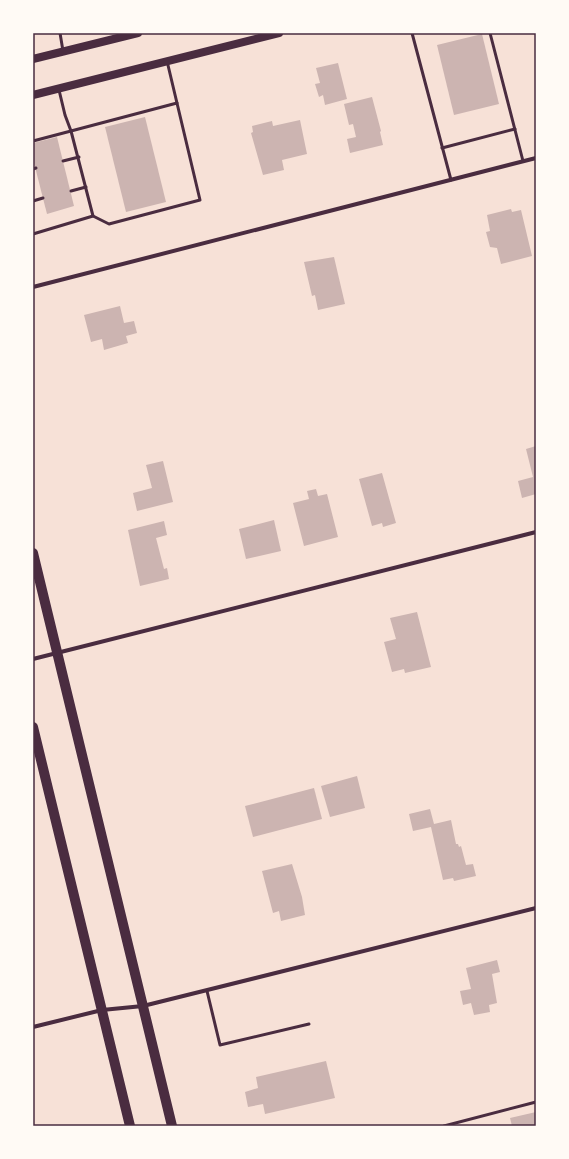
<svg xmlns="http://www.w3.org/2000/svg" width="569" height="1159" font-family="'Roboto Condensed',sans-serif">
	<rect width="100%" height="100%" fill="#f7e1d7"/>
	<g fill="#ccb4b1">
		<polygon points="482,34 499,104 454,115 437,45"/>
		<polygon points="338,63 347,99 325,105 323,95 319,97 315,84 320,83 316,68"/>
		<polygon points="372,97 381,131 380,132 383,145 350,153 347,139 356,137 353,124 349,125 344,104"/>
		<polygon points="145,117 166,202 126,212 105,127"/>
		<polygon points="300,120 307,154 282,160 284,170 263,175 251,133 253,132 252,126 272,121 273,126"/>
		<polygon points="57,137 74,206 47,214 33,159 33,143"/>
		<polygon points="511,209 512,212 521,210 532,256 501,264 497,248 490,247 486,232 490,231 487,215"/>
		<polygon points="334,257 345,304 318,310 315,295 312,296 304,262"/>
		<polygon points="120,306 124,323 134,321 137,333 126,336 128,343 104,350 102,339 91,342 84,315"/>
		<polygon points="536,446 536,494 522,498 518,481 533,477 526,449"/>
		<polygon points="163,461 173,502 137,511 133,493 152,488 146,465"/>
		<polygon points="382,473 396,523 383,527 382,523 372,526 359,479"/>
		<polygon points="316,489 318,496 327,494 338,537 304,546 293,503 309,499 307,491"/>
		<polygon points="274,520 281,551 246,559 239,529"/>
		<polygon points="164,521 167,535 156,538 164,569 167,568 169,579 140,586 128,530"/>
		<polygon points="417,612 431,667 405,673 404,669 392,672 384,642 396,639 390,618"/>
		<polygon points="357,776 365,808 330,817 321,786"/>
		<polygon points="314,788 322,819 253,837 245,806"/>
		<polygon points="430,809 434,824 451,820 456,844 458,844 459,847 461,846 466,865 473,864 476,876 454,881 453,878 443,880 431,827 413,831 409,814"/>
		<polygon points="292,864 302,897 305,915 281,921 279,911 273,913 262,871"/>
		<polygon points="497,960 500,972 492,974 497,1003 489,1005 490,1012 474,1015 471,1003 463,1005 460,991 471,989 466,968"/>
		<polygon points="326,1061 335,1098 265,1114 263,1104 248,1107 245,1092 258,1088 256,1077"/>
		<polygon points="536,1112 536,1126 512,1126 510,1118"/>
	</g>
	<g fill="none" stroke-linecap="round" stroke-linejoin="round">
		<g stroke="#4a2c40" stroke-width="3">
			<polyline points="60,33 63,51"/>
			<polyline points="412,33 451,180"/>
			<polyline points="490,33 523,161"/>
			<polyline points="33,141 71,131 65,115 59,90"/>
			<polyline points="442,148 515,129"/>
			<polyline points="63,161 79,157"/>
			<polyline points="33,169 36,168"/>
			<polyline points="71,191 86,187"/>
			<polyline points="33,201 43,198"/>
			<polyline points="93,216 109,224 200,200 167,61"/>
			<polyline points="33,234 93,216 71,131 177,103"/>
			<polyline points="207,991 220,1045 309,1024"/>
			<polyline points="444,1126 536,1102"/>
		</g>
		<g stroke="#4a2c40" stroke-width="4">
			<polyline points="33,287 536,158"/>
			<polyline points="33,659 536,532"/>
			<polyline points="33,1027 102,1010 143,1006 536,908"/>
		</g>
		<g stroke="#4a2c40" stroke-width="8">
			<polyline points="33,59 138,33"/>
			<polyline points="33,95 279,33"/>
		</g>
		<g stroke="#4a2c40" stroke-width="10">
			<polyline points="33,553 172,1126"/>
			<polyline points="33,727 130,1126"/>
		</g>
	</g>
	<rect width="569" height="1159" fill="none" stroke="#fffaf5" stroke-width="68"/>
	<rect x="34" y="34" width="501" height="1091" fill="none" stroke="#4a2c40" stroke-width="1.5"/>
</svg>
